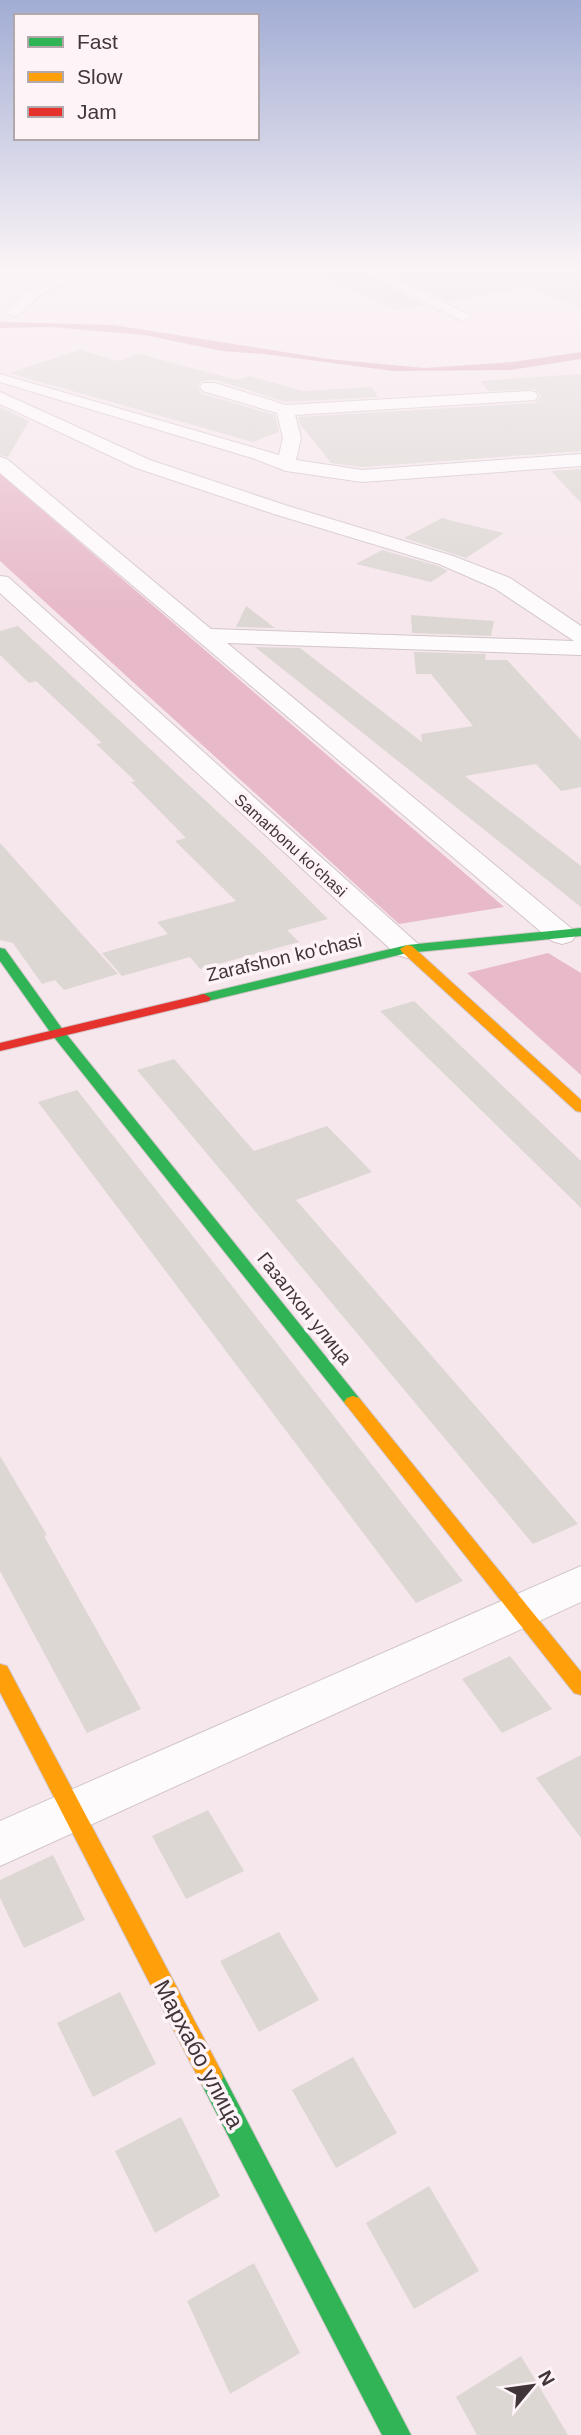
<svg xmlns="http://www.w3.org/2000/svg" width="581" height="2435" font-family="Helvetica,sans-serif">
	<rect width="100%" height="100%" fill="#f6e7ec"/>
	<g fill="#e7b9c9">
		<polygon points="0,474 504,907 399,924 0,561"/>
		<polygon points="548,953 581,973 581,1075 467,973"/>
	</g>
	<polygon fill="#d9a3b6" points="0,322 113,325 328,359 425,368 513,362 581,352 581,359 511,370 393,371 264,354 222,351 144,335 52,327 0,328"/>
	<g fill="#ddd7d4">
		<polygon points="308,270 358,270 424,305 396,310"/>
		<polygon points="385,270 581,270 581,307 527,287 447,301"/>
		<polygon points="80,350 119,361 139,354 237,380 250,376 303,391 372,387 378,397 286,402 216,380 201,381 197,387 202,394 275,415 279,432 253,442 9,373"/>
		<polygon points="581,374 581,451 362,467 331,463 300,424 298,417 535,403 541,396 535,389 488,391 480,381"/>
		<polygon points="0,407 29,421 8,457 0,455"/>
		<polygon points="581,469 581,503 551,471"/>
		<polygon points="442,518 453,521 504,533 466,558 404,538"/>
		<polygon points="382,550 438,566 448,571 431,582 356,564"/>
		<polygon points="246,606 275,628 236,627"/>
		<polygon points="411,615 494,621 491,636 412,633"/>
		<polygon points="18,626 263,854 328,919 287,930 299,942 200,969 190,957 122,976 102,953 168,934 157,922 236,901 175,841 186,838 131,782 135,781 96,744 102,743 36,681 29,683 0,655 0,631"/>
		<polygon points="255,647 300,648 422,742 421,734 473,726 431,674 416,674 414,652 486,654 485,660 507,660 581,740 581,787 561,791 536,764 465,776 581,866 581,907"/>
		<polygon points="0,843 79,931 118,974 64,990 55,980 42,984 13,943 0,940"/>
		<polygon points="414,1001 581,1161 581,1208 380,1011"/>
		<polygon points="174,1059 254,1151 327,1126 372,1172 296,1200 578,1524 533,1544 137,1070"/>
		<polygon points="77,1090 214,1263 463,1581 416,1603 38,1102"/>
		<polygon points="0,1456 47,1535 44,1536 141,1709 87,1733 0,1571"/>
		<polygon points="510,1656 552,1709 502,1733 462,1679"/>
		<polygon points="581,1755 581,1838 536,1778"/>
		<polygon points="208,1810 244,1871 186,1899 152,1836"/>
		<polygon points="53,1855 85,1920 24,1948 0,1898 0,1880"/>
		<polygon points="279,1932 319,2000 259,2032 220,1961"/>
		<polygon points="120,1992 156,2064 93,2097 57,2023"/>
		<polygon points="353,2057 397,2133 336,2168 292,2090"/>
		<polygon points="181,2117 220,2196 155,2233 115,2151"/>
		<polygon points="429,2186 479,2271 414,2309 366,2223"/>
		<polygon points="254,2263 300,2353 230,2394 187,2301"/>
		<polygon points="521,2356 568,2435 477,2435 456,2397"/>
	</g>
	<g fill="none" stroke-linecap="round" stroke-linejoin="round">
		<defs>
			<g id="street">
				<polygon points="76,270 127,270 125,273 81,280 45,291 18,315 13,317 5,312 35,285"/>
				<polygon points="360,270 379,270 471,316 463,321 458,319"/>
				<polygon points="0,374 279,455 283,438 277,413 203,391 200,387 203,383 215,383 286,405 529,391 535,392 538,396 535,400 295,415 301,438 296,460 362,470 581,454 581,466 362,482 286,471 252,458 0,382"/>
				<polygon points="0,392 150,460 288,506 453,556 510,578 581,626 581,655 227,643 572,929 576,935 572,941 562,944 552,941 0,473 0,457 7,459 211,629 574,641 494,588 439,564 274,514 136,468 0,404"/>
				<polygon points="0,576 8,577 417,943 422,949 417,955 407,958 397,955 0,593"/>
				<polygon points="581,1566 581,1602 0,1866 0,1821"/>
			</g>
			<g id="fast">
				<polygon points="581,928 581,936 407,953 204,1002 197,998 199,995 407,945"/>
				<polygon points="0,948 5,949 63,1030 359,1398 362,1402 359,1406 347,1406 53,1036 0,961"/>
				<polygon points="211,2065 220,2069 411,2435 382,2435 202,2085 199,2077 202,2069"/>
			</g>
			<g id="slow">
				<polygon points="407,945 412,946 581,1100 581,1112 576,1111 402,952 400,949"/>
				<polygon points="353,1396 359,1398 581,1672 581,1695 574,1693 347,1406 344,1402 347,1398"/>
				<polygon points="0,1664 7,1666 220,2069 223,2077 220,2085 211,2089 202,2085 0,1692"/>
			</g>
			<polygon id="jam" points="204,994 211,998 209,1001 0,1051 0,1043"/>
		</defs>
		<use href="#street" stroke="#d2c6ca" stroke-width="2"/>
		<use href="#fast" stroke="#d2c6ca" stroke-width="2"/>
		<use href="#slow" stroke="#d2c6ca" stroke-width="2"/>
		<use href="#jam" stroke="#d2c6ca" stroke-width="2"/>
		<use href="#street" fill="#fefbfc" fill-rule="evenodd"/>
		<use href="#fast" fill="#30b455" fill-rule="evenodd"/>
		<use href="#slow" fill="#ff9f0a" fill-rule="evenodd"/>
		<use href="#jam" fill="#e5322d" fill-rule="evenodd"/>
	</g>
	<linearGradient id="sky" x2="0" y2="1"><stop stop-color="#a2add4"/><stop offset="0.44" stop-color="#fbf4f6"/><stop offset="1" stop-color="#fbf4f6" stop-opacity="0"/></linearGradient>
	<rect width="581" height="611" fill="url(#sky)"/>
	<g text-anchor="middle" stroke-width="7" stroke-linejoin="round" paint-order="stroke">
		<g font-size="16" fill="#403539" stroke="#fef3f7">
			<text transform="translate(291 845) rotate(42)" y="6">Samarbonu ko'chasi</text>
		</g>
		<g font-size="19" fill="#403539" stroke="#fef3f7">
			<text transform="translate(284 957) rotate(-13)" y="7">Zarafshon ko'chasi</text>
			<text transform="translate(305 1308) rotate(51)" y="7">Газалхон улица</text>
		</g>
		<g font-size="23" fill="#403539" stroke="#fef3f7">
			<text transform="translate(199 2054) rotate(62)" y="8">Мархабо улица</text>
		</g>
	</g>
	<rect x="14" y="14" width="245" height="126" fill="#fef3f7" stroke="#b2a7ab" stroke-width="2"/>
	<rect x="28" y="37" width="35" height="10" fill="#30b455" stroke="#b2a7ab" stroke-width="2"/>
	<text x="77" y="49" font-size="21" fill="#403539">Fast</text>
	<rect x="28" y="72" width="35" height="10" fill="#ff9f0a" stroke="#b2a7ab" stroke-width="2"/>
	<text x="77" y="84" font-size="21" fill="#403539">Slow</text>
	<rect x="28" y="107" width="35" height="10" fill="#e5322d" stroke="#b2a7ab" stroke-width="2"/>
	<text x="77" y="119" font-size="21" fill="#403539">Jam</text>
	<g transform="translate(532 2386) rotate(61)" stroke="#fef3f7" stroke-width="5" paint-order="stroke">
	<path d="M0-5L12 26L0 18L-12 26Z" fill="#403539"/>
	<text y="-10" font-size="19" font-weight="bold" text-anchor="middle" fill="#403539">N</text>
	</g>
</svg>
